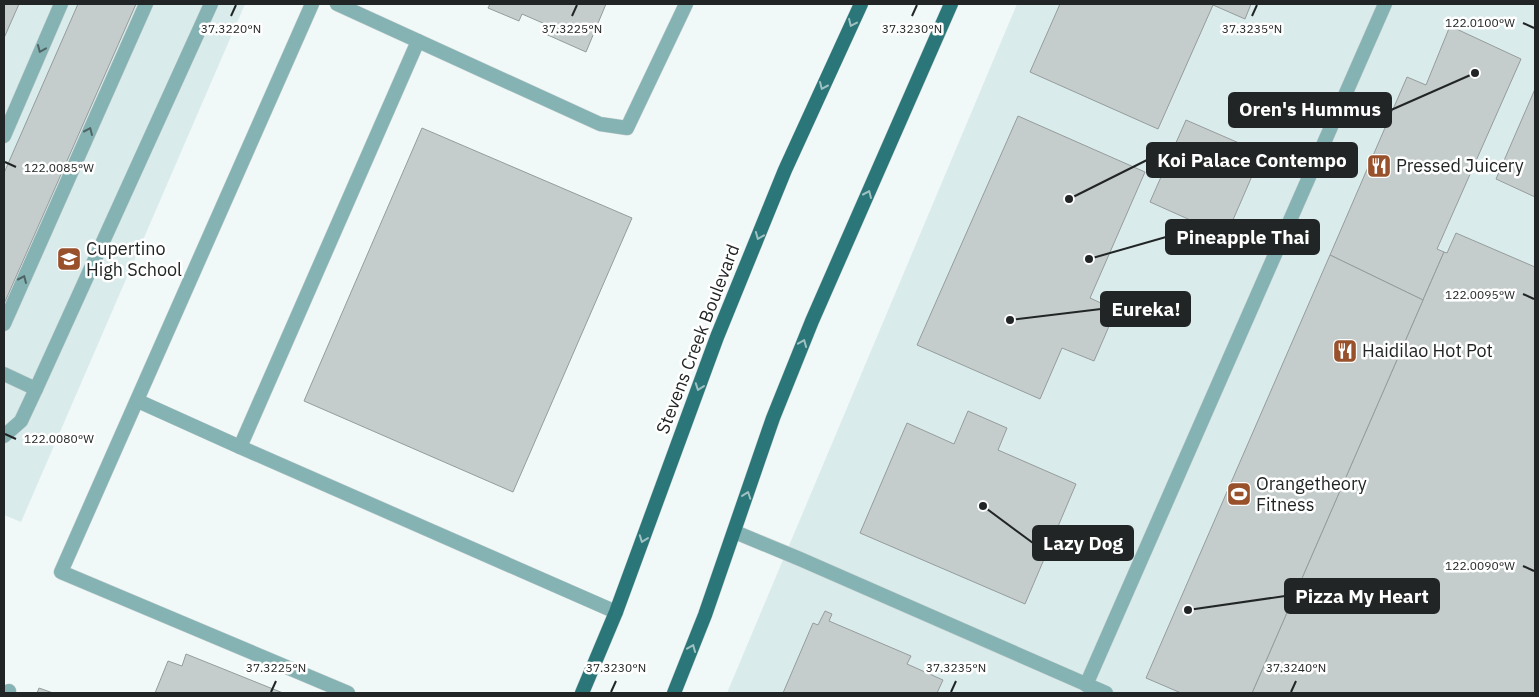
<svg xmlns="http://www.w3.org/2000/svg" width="1539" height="697" font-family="'IBM Plex Sans',sans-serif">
	<rect width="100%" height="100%" fill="#f0f8f8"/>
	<g fill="#daebeb">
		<polygon points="4,4 245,4 21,522 4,515"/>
		<polygon points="1017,4 1535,4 1535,693 727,693"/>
	</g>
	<g fill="#c4cccc" stroke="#959c9c">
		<polygon points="4,4 19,4 4,38"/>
		<polygon points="78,4 136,4 4,304 4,173"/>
		<polygon points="490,4 606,4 586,52 541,32 545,24 522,14 519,21 488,8"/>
		<polygon points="1060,4 1251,4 1245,19 1213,5 1158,129 1030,72"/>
		<polygon points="1450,26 1521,59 1437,249 1444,252 1423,300 1330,255 1407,77 1426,85"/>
		<polygon points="1535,89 1535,197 1496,179"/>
		<polygon points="1018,116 1145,172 1090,298 1116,310 1094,361 1062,348 1040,399 917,345"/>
		<polygon points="1186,120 1262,153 1226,236 1150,202"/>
		<polygon points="422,128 632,218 513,492 304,401"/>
		<polygon points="1456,233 1535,267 1535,693 1252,693 1423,300 1444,252 1447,253"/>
		<polygon points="1330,255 1423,300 1252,693 1181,693 1146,678"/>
		<polygon points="968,411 1007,428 998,450 1076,484 1025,604 860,533 907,423 954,444"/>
		<polygon points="825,611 832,614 829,621 911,656 907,664 943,680 937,693 783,693 813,623 818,625"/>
		<polygon points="186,654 283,693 155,693 168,661 182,666"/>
		<polygon points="39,688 53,693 37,693"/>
	</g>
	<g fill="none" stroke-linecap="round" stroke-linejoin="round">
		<defs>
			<g id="service">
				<polyline points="312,4 61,572 348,693"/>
				<polyline points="337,4 600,124 627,128 686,4"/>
				<polyline points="4,136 61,4"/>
				<polyline points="4,324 146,4"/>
				<polyline points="4,374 36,389"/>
				<polyline points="138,401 240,447 616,612"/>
				<polyline points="4,436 21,421 36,389 211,4"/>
				<polyline points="240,447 418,41"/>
				<polyline points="735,532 800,559 1106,693"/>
				<polyline points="1086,685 1385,4"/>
				<polyline points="8,693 9,691"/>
			</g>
			<g id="primary">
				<polyline points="582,693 616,612 717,337 785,170 861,4"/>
				<polyline points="674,693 705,615 773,418 812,321 951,4"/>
			</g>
		</defs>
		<use href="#service" stroke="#cbd2d2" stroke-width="15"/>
		<use href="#primary" stroke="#cbd2d2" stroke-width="15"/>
		<use href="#service" stroke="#85b3b3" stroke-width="14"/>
		<use href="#primary" stroke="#2a7678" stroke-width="14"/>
	</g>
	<defs><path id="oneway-chevron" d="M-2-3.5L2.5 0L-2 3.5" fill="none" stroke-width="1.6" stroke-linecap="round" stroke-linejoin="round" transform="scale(1.25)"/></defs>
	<g stroke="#9fc1c2">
		<use href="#oneway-chevron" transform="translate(852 23) rotate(115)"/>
		<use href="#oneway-chevron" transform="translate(823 86) rotate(114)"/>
		<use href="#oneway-chevron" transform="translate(868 194) rotate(-66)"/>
		<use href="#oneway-chevron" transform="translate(759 236) rotate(112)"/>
		<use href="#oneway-chevron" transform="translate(803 343) rotate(-68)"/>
		<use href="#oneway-chevron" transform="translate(699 387) rotate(110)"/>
		<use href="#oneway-chevron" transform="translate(747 495) rotate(-71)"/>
		<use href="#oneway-chevron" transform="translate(643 539) rotate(110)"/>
		<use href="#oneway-chevron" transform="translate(692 648) rotate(-68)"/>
	</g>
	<g stroke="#4f6565">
		<use href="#oneway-chevron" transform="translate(41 49) rotate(113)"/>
		<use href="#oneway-chevron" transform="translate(89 131) rotate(-66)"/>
		<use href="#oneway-chevron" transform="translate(23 279) rotate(-66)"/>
	</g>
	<path fill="none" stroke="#222525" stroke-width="2" d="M 231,16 L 236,5M 572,16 L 577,5M 912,16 L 917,5M 1252,16 L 1257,5M 1523,23 L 1534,28M 5,162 L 16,167M 1523,294 L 1534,299M 5,434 L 16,439M 1523,566 L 1534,571M 271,692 L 276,681M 611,692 L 616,681M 951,692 L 956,681M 1291,692 L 1296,681"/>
	<defs>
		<symbol id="restaurant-square" viewBox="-11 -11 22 22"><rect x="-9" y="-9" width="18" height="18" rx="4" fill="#98512b" stroke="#fff"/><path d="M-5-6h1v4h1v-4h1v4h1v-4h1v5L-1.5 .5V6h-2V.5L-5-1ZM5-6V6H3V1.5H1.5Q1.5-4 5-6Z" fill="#fff"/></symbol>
		<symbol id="school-square" viewBox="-11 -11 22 22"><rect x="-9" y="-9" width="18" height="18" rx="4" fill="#98512b" stroke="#fff"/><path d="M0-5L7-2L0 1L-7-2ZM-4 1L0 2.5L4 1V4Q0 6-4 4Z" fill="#fff"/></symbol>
		<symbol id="stadium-square" viewBox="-11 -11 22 22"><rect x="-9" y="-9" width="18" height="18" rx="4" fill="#98512b" stroke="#fff"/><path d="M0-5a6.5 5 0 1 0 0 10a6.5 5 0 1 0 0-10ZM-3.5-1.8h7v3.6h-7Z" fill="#fff"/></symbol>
	</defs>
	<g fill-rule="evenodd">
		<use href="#restaurant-square" x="1365" y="152" width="28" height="28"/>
		<use href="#school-square" x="55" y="245" width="28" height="28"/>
		<use href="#restaurant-square" x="1331" y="337" width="28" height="28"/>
		<use href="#stadium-square" x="1225" y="480" width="28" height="28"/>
	</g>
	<g text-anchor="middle" stroke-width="5" stroke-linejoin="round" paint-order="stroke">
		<g font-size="18" fill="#222525" stroke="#fff" text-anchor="start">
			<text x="1396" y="172">Pressed Juicery</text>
			<text x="86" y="255">Cupertino<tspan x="86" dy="21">High School</tspan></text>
			<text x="1362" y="357">Haidilao Hot Pot</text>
			<text x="1256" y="490">Orangetheory<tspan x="1256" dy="21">Fitness</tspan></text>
		</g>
		<g font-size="18" fill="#222525" stroke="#fff">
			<text transform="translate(698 339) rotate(-69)" y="6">Stevens Creek Boulevard</text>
		</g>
	</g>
	<g font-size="12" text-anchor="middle" fill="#222525" stroke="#fff" stroke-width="5" stroke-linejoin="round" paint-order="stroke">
		<text x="1480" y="27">122.0100°W</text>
		<text x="231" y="33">37.3220°N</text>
		<text x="572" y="33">37.3225°N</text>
		<text x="912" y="33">37.3230°N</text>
		<text x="1252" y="33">37.3235°N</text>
		<text x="59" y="172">122.0085°W</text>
		<text x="1480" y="299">122.0095°W</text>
		<text x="59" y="443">122.0080°W</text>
		<text x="1480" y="570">122.0090°W</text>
		<text x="276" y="672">37.3225°N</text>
		<text x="616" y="672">37.3230°N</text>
		<text x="956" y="672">37.3235°N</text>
		<text x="1296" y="672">37.3240°N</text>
	</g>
	<path fill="none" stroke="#222525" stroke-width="2" d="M1475 73L1391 110M1069 199L1147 160M1089 259L1166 237M1010 320L1101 309M983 506L1033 543M1188 610L1285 596"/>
	<g fill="#222525" stroke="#fff" stroke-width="2">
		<circle cx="1475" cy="73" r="5"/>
		<circle cx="1069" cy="199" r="5"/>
		<circle cx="1089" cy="259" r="5"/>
		<circle cx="1010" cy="320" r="5"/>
		<circle cx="983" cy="506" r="5"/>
		<circle cx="1188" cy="610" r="5"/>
	</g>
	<g fill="#222525" stroke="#222525" stroke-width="2">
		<rect x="1229" y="93" width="162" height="34" rx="5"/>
		<rect x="1147" y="143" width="210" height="34" rx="5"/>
		<rect x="1166" y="220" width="153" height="34" rx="5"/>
		<rect x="1101" y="292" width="89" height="34" rx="5"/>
		<rect x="1033" y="526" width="100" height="34" rx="5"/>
		<rect x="1285" y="579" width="154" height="34" rx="5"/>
	</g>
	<g font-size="19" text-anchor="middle" font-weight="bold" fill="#fff">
		<text x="1310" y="116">Oren's Hummus</text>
		<text x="1252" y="167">Koi Palace Contempo</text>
		<text x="1243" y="244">Pineapple Thai</text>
		<text x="1146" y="316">Eureka!</text>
		<text x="1083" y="550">Lazy Dog</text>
		<text x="1362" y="603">Pizza My Heart</text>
	</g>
	<rect width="1539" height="697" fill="none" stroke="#222525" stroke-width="10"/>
</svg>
